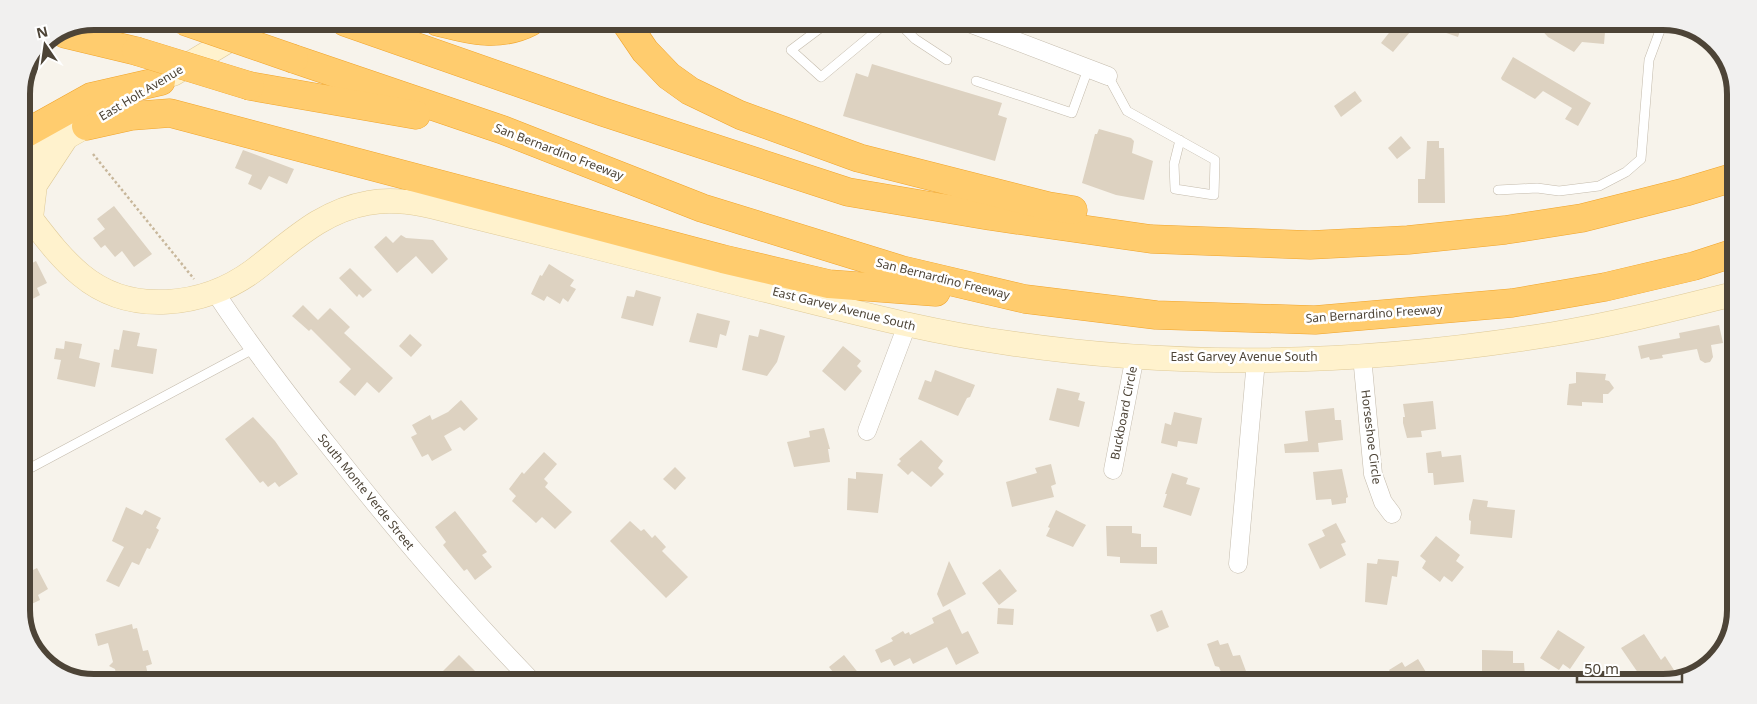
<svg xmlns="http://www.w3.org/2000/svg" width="1757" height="704" font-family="'Noto Sans',sans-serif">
	<rect width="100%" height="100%" fill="#f7f3eb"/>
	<g fill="#ddd2c1">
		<polygon points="1396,24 1416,25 1393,52 1381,43"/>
		<polygon points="1429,25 1462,25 1458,37 1429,27"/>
		<polygon points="1537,25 1600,27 1600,32 1605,32 1604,44 1582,42 1574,52 1548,37"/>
		<polygon points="1513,57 1591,103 1578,126 1565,119 1572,108 1543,91 1535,99 1502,80 1501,78"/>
		<polygon points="872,64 1002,103 998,115 1007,118 995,161 843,116 856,73 868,77"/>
		<polygon points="1355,91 1362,101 1341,117 1334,106"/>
		<polygon points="1099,129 1131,138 1134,141 1132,153 1153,161 1144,200 1116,195 1082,183 1095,134 1097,134"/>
		<polygon points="1401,136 1411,148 1397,159 1388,148"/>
		<polygon points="1427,141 1439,141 1439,148 1444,148 1445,203 1418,203 1418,179 1425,179"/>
		<polygon points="243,150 294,169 287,184 269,176 261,190 248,184 252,175 235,168"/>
		<polygon points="114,206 152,254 134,267 122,251 115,257 105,245 101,248 93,238 105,229 97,219"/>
		<polygon points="401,235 406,238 433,240 448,259 432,274 416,256 397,273 374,247 386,236 393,243"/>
		<polygon points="36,261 47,283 37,288 40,295 27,302 21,291 21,269"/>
		<polygon points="549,264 574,280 570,286 576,289 568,302 563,298 560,304 547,296 544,301 531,294 540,275 542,276"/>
		<polygon points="350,268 372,290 363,298 359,294 357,297 339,278"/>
		<polygon points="636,290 661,297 653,326 621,318 627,296 634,297"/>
		<polygon points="303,305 318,320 330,308 350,327 344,333 393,378 379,393 367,382 355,396 339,382 351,369 311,329 309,331 292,316"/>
		<polygon points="697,313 730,321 726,336 720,334 717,348 689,342"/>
		<polygon points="1719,325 1723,343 1711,345 1713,357 1710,362 1705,363 1700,360 1697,349 1662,355 1663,358 1650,360 1649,357 1641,359 1638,346 1680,338 1679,333"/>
		<polygon points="760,329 785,336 777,362 767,376 742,370 749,335 758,337"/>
		<polygon points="123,330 140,333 137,346 157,349 153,374 111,367 114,349 119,350"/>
		<polygon points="410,334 422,345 411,357 399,346"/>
		<polygon points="65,341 82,344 79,358 100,363 95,387 57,379 61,360 54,359 56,348 64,349"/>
		<polygon points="843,346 861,361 857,366 862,371 845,391 822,371"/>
		<polygon points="935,370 975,385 970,397 967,398 958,416 918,399 925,380 931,382"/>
		<polygon points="1576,372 1606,374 1605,380 1609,381 1614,388 1608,394 1603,394 1603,403 1582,402 1582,406 1567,405 1569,384 1576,383"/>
		<polygon points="1057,388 1080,393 1078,400 1085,402 1079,427 1049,420"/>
		<polygon points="461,400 478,419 464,431 460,427 444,436 452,450 432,461 428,454 422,457 411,437 417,434 412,425 430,415 432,420 448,412"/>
		<polygon points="1433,401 1436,429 1421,431 1422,437 1407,438 1403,423 1403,417 1405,417 1403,404"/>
		<polygon points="1334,408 1335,420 1341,420 1343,440 1318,443 1319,452 1285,453 1284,444 1308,441 1305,411"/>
		<polygon points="1174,412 1202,418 1197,444 1178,441 1177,447 1161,443 1165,423 1171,425"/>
		<polygon points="253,417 275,441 298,474 279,487 275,482 268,487 263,481 260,483 225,439"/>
		<polygon points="824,428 830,449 828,449 830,462 794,467 787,442 810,437 809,431"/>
		<polygon points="921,440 943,461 938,468 944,474 931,487 912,471 908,475 897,465 901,461 899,459"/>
		<polygon points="1441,451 1442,457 1461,455 1464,482 1434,485 1433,473 1428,473 1426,453"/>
		<polygon points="544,452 557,464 544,479 548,483 545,487 572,512 555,529 542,517 536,523 512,501 516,496 509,489 522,472 524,474"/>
		<polygon points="1051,464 1056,484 1051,486 1054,497 1012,507 1006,482 1037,473 1035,468"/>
		<polygon points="675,467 686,478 675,490 663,479"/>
		<polygon points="1342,469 1348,497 1346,498 1346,503 1332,505 1331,499 1316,500 1313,472"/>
		<polygon points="856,472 883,474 878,513 847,510 848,478 856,479"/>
		<polygon points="1172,473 1188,478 1186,484 1200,488 1191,516 1163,507 1167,494 1165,494"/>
		<polygon points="1473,499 1488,501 1487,507 1515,510 1512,538 1470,534 1471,521 1469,520 1469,515"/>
		<polygon points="126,507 142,515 145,510 161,518 156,528 159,530 150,549 147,548 139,565 132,562 119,587 106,581 124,547 112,541"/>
		<polygon points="1056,510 1086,525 1073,547 1046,536 1050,528 1048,527"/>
		<polygon points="455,511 487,552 482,555 492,567 475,580 467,569 464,571 443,545 446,542 435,527"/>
		<polygon points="630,521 641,531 644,529 652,538 655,535 666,547 662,551 688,577 666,598 610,541"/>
		<polygon points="1336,523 1346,542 1341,544 1346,555 1320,569 1308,544 1325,536 1322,530"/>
		<polygon points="1106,526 1132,526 1132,533 1141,534 1141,547 1157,547 1157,564 1120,563 1120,557 1107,556"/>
		<polygon points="1436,536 1460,555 1456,561 1464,567 1452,582 1444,576 1440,582 1422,568 1426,561 1420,556"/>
		<polygon points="1378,559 1399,561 1397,577 1392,576 1387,605 1365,602 1367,563 1377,564"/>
		<polygon points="949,561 966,594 943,607 937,594"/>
		<polygon points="37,568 48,589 38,595 40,600 21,609 21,576"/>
		<polygon points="1000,569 1017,591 999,605 982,583"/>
		<polygon points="998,608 1014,609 1013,625 997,624"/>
		<polygon points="950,609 962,634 968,631 979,653 956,665 947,647 913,664 910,658 894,666 890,659 881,663 875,650 893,641 891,638 903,631 905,634 909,632 910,635 934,623 932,618"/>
		<polygon points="1162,610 1169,627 1157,632 1150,615"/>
		<polygon points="132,624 133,629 137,628 143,651 148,650 152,664 146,666 148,675 140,677 141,679 117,679 115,669 109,666 113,662 108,643 98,646 95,634"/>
		<polygon points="1558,630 1585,647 1570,669 1563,664 1559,670 1540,658"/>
		<polygon points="1644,634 1661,660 1665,656 1674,670 1657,681 1654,677 1645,683 1621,648"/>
		<polygon points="1218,640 1220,645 1228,643 1233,656 1240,655 1250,682 1225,682 1219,667 1215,666 1207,644"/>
		<polygon points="1482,650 1513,651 1513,663 1524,663 1525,676 1513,676 1514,682 1490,682 1490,676 1482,676"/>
		<polygon points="459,655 484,680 434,680"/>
		<polygon points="844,655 860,675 864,681 840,681 829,667"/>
		<polygon points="1418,659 1432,682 1381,682 1392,675 1389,670 1402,662 1405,667"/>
	</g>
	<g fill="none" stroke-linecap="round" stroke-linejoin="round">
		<defs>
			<g id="lane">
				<polyline points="827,23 791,50 821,77 886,23"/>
				<polyline points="899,23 915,39 947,60"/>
				<polyline points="1108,76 1127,111 1215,160 1214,195 1175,189 1174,164 1180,140"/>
				<polyline points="976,81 1072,113 1088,69"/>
				<polyline points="1498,190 1537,188 1559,191 1599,186 1626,172 1641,159 1649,60 1662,25"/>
				<polyline points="21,473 253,349"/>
			</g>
			<g id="street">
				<polyline points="969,23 1108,76"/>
				<path d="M 215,292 C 251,347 291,399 332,450 C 395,530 460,607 531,680"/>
				<polyline points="1362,356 1373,474 1383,502 1392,514"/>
				<polyline points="867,431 907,325"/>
				<polyline points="1113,470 1135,356"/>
				<polyline points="1238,564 1256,360"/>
			</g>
			<g id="secondary">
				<polyline points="173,74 259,22"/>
				<polyline points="21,163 102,117"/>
				<path d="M 21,206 C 40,230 57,255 81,275 C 130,316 204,307 253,271 C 290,243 321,211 368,203 C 393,198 419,203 443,209 C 548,235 652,261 757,288 C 842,309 927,332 1015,344 C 1193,370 1377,363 1554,334 C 1615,324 1674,309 1734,294"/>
				<polyline points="31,218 35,185 64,141"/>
			</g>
			<g id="highway">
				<polyline points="345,22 603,112 848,192 990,216 1151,239 1310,245 1408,240 1505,230 1582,218 1685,192 1735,177"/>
				<path d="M 438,22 C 470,30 499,38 530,22"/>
				<polyline points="626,23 645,51 669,76 690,91 740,115 859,158 1048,206 1073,210"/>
				<polyline points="65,34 136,51"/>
				<polyline points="294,59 503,130 702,208 902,270 1025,299 1156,315 1315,320 1512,303 1605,287 1694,266 1734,253"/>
				<polyline points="250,86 416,115"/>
				<polyline points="86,126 131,116 170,113 723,259 829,284 936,292"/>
				<polyline points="21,136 91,97 161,81"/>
			</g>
		</defs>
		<use href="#lane" stroke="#c4bbac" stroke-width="10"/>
		<use href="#street" stroke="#c4bbac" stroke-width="19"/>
		<use href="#secondary" stroke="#dfca98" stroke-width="25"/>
		<use href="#highway" stroke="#f0a42b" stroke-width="29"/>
		<polyline stroke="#c8b79b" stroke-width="2.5" stroke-dasharray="2.5 2.5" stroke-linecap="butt" points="93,154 194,279"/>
		<use href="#lane" stroke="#fff" stroke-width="9"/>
		<use href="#street" stroke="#fff" stroke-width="18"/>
		<use href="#secondary" stroke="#fff2cd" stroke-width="24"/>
		<use href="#highway" stroke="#ffcc6e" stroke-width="28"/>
		<defs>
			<g id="highway-bridge">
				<polyline points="184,21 294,59"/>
				<polyline points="136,51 250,86"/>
			</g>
		</defs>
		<use href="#highway-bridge" stroke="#f0a42b" stroke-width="29" stroke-linecap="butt"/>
		<use href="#highway-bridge" stroke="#ffcc6e" stroke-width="28"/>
	</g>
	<g text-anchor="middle" stroke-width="5" stroke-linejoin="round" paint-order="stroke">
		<g font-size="12" fill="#4d4437" stroke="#fff">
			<text transform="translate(141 93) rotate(-31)" y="4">East Holt Avenue</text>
			<text transform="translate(559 152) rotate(21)" y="4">San Bernardino Freeway</text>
			<text transform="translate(943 279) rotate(14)" y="4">San Bernardino Freeway</text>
			<text transform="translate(844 309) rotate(14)" y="4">East Garvey Avenue South</text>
			<text transform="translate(1374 314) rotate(-4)" y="4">San Bernardino Freeway</text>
			<text x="1244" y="361">East Garvey Avenue South</text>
			<text transform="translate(1124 413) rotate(-79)" y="4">Buckboard Circle</text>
			<text transform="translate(1371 437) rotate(83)" y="4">Horseshoe Circle</text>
			<text transform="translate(366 492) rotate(51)" y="4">South Monte Verde Street</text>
		</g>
	</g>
	<path d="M0 0H1757V704H0ZM94 30H1663A64 64 0 0 1 1727 94V610A64 64 0 0 1 1663 674H94A64 64 0 0 1 30 610V94A64 64 0 0 1 94 30Z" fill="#f1f0ef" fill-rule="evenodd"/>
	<path fill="none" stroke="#4d4437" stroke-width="6" d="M94 30H1663A64 64 0 0 1 1727 94V610A64 64 0 0 1 1663 674H94A64 64 0 0 1 30 610V94A64 64 0 0 1 94 30Z"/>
	<g transform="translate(45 45) rotate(347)" stroke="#ffffff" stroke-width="4" paint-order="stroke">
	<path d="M0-4L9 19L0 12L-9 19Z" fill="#4d4437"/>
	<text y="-8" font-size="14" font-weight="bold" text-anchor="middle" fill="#4d4437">N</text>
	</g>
	<path d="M1577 674v8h105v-8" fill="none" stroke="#4d4437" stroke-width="2.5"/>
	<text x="1584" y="674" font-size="15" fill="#4d4437" stroke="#ffffff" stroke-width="4" paint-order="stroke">50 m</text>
</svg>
